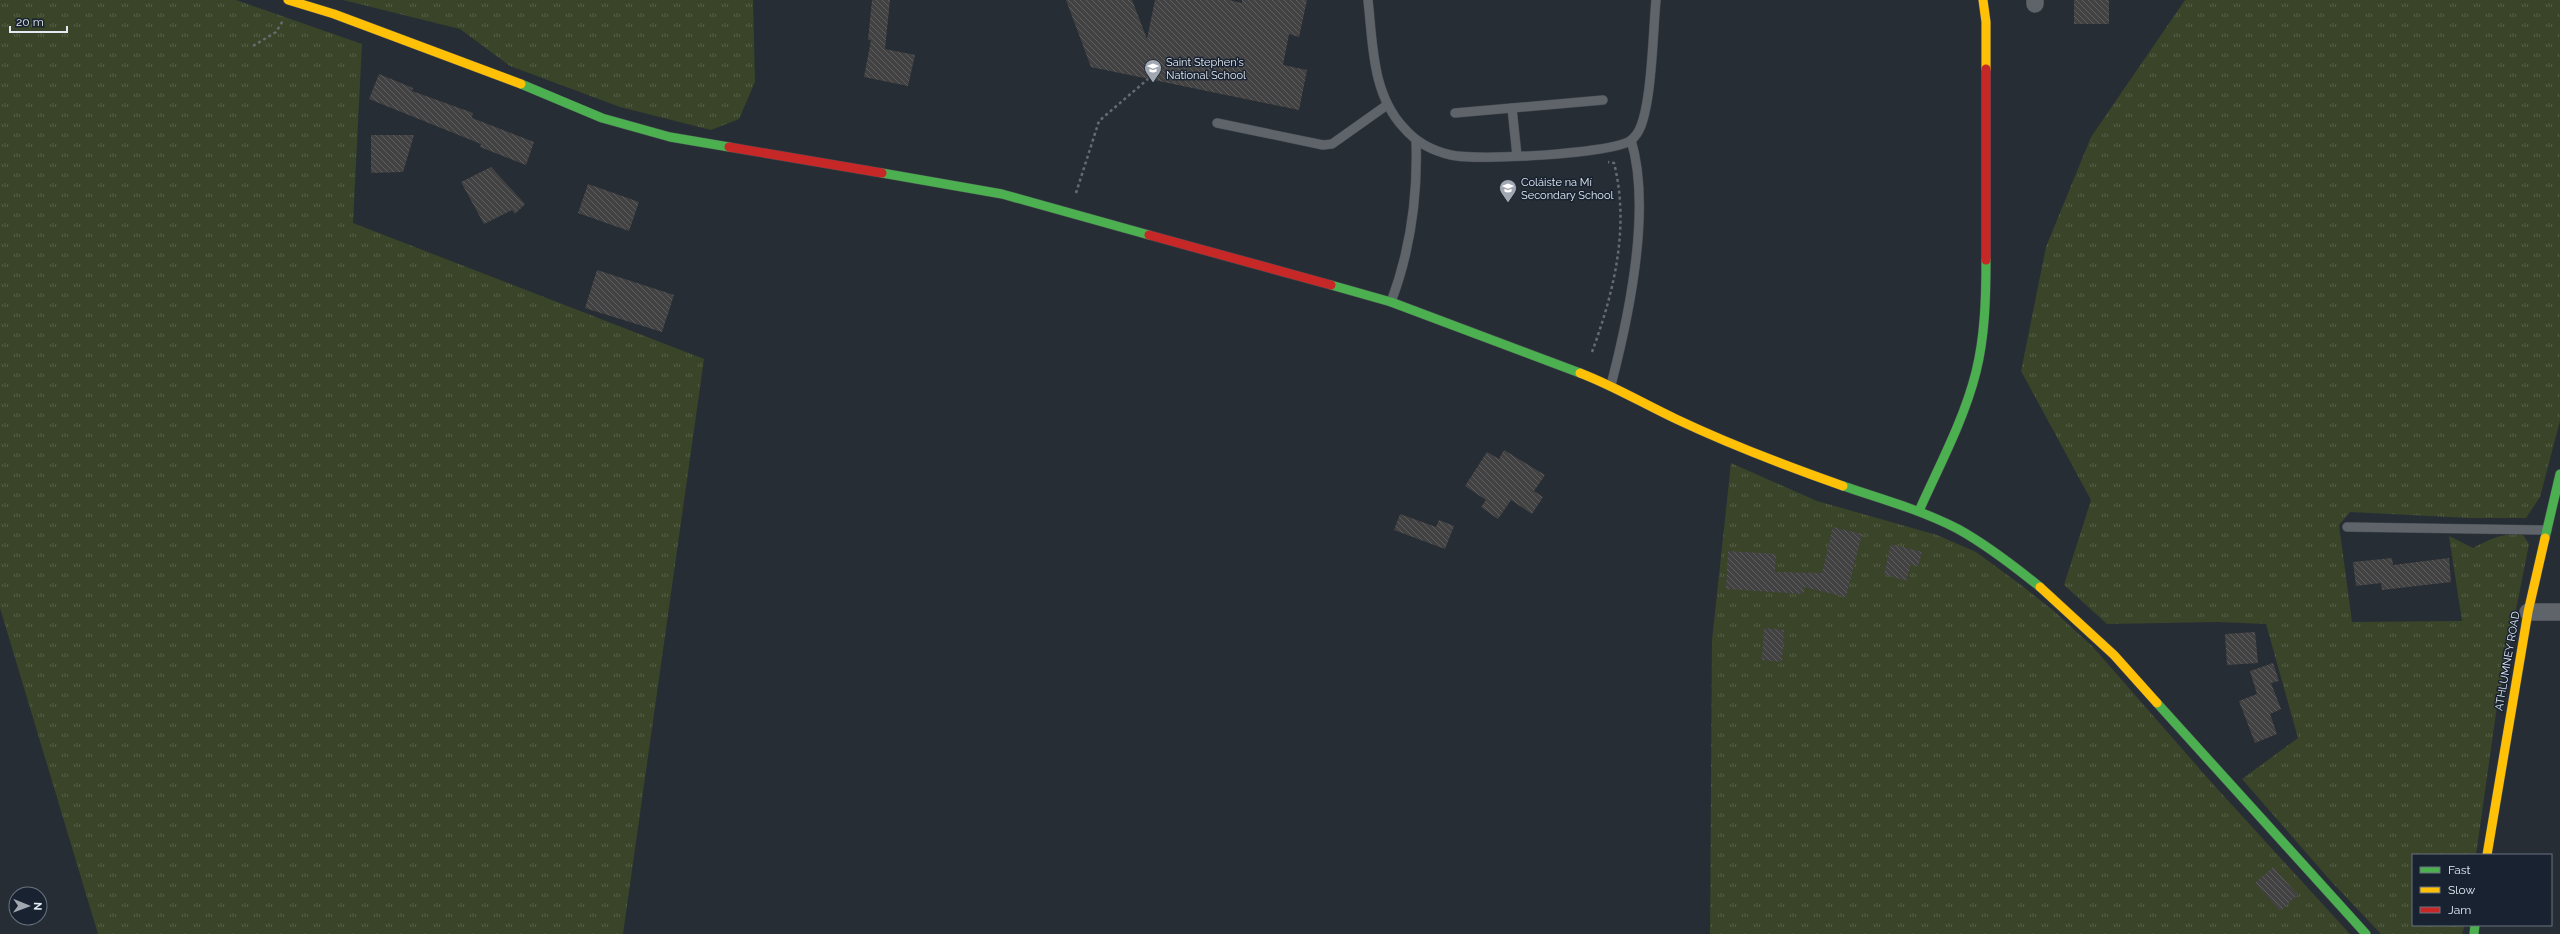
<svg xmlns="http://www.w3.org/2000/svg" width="2560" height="934" font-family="Raleway,sans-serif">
	<defs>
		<pattern id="grass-tufts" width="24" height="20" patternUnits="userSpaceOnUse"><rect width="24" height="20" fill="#394428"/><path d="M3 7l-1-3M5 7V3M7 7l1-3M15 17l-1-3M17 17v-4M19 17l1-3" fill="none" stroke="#565f48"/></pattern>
		<pattern id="building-back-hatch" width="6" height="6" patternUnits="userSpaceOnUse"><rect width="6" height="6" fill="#434243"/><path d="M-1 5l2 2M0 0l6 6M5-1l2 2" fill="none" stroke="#5e5d5f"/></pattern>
	</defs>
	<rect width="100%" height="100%" fill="#272d34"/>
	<g fill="url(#grass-tufts)">
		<polygon points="0,0 236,0 362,44 353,223 704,359 623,934 98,934 0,608"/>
		<polygon points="343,0 753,0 755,82 739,119 711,130 620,107 510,66 460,29"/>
		<path d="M 2185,0 L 2560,0 L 2560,421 L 2540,497 L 2526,518 L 2469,518 L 2350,512 L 2339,525 L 2352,622 L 2462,621 L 2449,536 L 2473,548 C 2489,540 2503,532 2523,535 L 2529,544 L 2497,706 L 2476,855 L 2413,855 L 2413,925 L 2465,925 L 2462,934 L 2381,934 L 2329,879 L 2242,779 L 2298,738 L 2266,624 L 2217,622 L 2107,624 L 2064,585 L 2091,500 L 2021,371 L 2046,247 L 2091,137 Z"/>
		<polygon points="1731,463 1817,501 1937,535 1976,552 2021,585 2054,611 2093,647 2212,783 2350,934 1710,934 1712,640"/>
	</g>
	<g fill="url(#building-back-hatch)">
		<polygon points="872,0 890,0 885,49 915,55 908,86 864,77 871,40 868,40"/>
		<polygon points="1066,0 1132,0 1147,39 1155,0 1229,0 1242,3 1242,0 1307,0 1299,37 1289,34 1283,65 1307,70 1299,110 1091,67"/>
		<rect x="2074" y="0" width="35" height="24"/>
		<polygon points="379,74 413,88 412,91 473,113 472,118 534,142 526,165 480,147 481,144 369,99"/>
		<polygon points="371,135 414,135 403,172 371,173"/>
		<polygon points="491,167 525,204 515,214 512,210 484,224 461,182"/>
		<polygon points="588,184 639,202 629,231 578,213"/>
		<polygon points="597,270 674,295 662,332 585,308"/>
		<polygon points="1504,450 1545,475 1534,491 1543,497 1532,514 1511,500 1498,519 1481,507 1486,500 1465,486 1487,452 1499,459"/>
		<polygon points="1400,514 1436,527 1439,520 1454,526 1445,549 1394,530"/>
		<polygon points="1833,527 1862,534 1846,597 1804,587 1804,594 1726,589 1728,551 1776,554 1775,572 1822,573"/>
		<polygon points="1891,544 1922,552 1918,567 1911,564 1906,581 1884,574"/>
		<polygon points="2392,558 2393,565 2449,558 2451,582 2382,590 2381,583 2356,586 2353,562"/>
		<polygon points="1764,628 1784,630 1782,662 1762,660"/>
		<polygon points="2255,632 2258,663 2227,665 2225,634"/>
		<polygon points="2273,663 2279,681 2271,683 2281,709 2270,714 2277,734 2255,743 2239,701 2257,694 2250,671"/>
		<polygon points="2273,867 2298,895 2280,911 2255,883"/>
	</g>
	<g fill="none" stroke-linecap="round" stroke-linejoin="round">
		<defs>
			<g id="lane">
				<path d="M 1368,0 C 1373,45 1372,94 1404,128 C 1416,142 1433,151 1451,155 C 1478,161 1608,154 1630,141 C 1633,139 1637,134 1638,132 C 1652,109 1653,29 1656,0"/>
				<polyline points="1512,108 1517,156"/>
				<polyline points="1455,113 1603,100"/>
				<polyline points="1217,123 1323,145 1332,144 1387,105"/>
				<path d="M 1391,302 C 1411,249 1418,196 1416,140"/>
				<path d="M 1611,385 C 1629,316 1652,209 1631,140"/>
				<polyline points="2347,527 2547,530"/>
			</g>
			<g id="street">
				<polyline points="2035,0 2035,4"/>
				<polyline points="2528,612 2560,612"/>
			</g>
			<g id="fast">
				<polyline points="521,84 602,118 670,137 729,147"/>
				<polyline points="882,173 1002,194 1149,235"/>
				<polyline points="1331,285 1391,302 1580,373"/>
				<path d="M 1843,486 C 1882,499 1921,510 1958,529 C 1987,545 2014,566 2040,587"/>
				<path d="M 1919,511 C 1939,466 1964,420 1976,372 C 1985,336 1986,297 1986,260"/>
				<polyline points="2545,538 2560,474"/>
				<polyline points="2157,703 2366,934"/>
				<polyline points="2474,934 2475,925"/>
			</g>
			<g id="slow">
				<polyline points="288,0 334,14 521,84"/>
				<polyline points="1983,0 1986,22 1986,69"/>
				<path d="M 1580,373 C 1614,386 1644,404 1676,419 C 1731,445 1786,466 1843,486"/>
				<polyline points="2040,587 2114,655 2157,703"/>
				<polyline points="2487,855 2528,612 2545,538"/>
			</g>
			<g id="jam">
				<polyline points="1986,69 1986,260"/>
				<polyline points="729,147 882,173"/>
				<polyline points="1149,235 1331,285"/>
			</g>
		</defs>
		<use href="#lane" stroke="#43494f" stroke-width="10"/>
		<use href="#street" stroke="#43494f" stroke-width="18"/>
		<use href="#fast" stroke="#43494f" stroke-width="10"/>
		<use href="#slow" stroke="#43494f" stroke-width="10"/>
		<use href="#jam" stroke="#43494f" stroke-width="10"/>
		<g stroke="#676b70" stroke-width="2.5" stroke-dasharray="3 3" stroke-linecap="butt">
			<polyline points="253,46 276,32 284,19"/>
			<polyline points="1076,193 1099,121 1148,79"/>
			<path d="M 1592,352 C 1614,292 1630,227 1614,163 L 1608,162"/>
		</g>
		<use href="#lane" stroke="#5f646a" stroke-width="9"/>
		<use href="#street" stroke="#5f646a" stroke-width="17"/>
		<use href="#fast" stroke="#4caf50" stroke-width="9"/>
		<use href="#slow" stroke="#ffc107" stroke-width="9"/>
		<use href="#jam" stroke="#c62828" stroke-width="9"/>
	</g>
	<defs>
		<symbol id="school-pin" viewBox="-11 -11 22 30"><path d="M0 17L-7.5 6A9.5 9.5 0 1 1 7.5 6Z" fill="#a2a8b1" stroke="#182230"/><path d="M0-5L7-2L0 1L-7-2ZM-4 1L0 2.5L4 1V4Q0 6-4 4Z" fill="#fff"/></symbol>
	</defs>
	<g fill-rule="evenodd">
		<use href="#school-pin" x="1143" y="58" width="20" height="27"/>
		<use href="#school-pin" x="1498" y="178" width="20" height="27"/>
	</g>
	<g text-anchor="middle" stroke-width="3" stroke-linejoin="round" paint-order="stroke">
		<g font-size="11" fill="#e4ebf5" stroke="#182230" text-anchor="start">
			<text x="1166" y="66">Saint Stephen's<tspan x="1166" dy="13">National School</tspan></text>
			<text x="1521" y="186">Coláiste na Mí<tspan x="1521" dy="13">Secondary School</tspan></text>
		</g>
		<g font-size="11" fill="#e4ebf5" stroke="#182230">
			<text transform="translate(2507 661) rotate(-80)" y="4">ATHLUMNEY ROAD</text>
		</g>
	</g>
	<rect x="2412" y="854" width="140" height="72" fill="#182230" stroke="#6a727f"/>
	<rect x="2420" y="867" width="20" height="6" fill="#4caf50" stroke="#6a727f"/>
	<text x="2448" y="874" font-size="12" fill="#e4ebf5">Fast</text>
	<rect x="2420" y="887" width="20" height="6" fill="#ffc107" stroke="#6a727f"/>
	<text x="2448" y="894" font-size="12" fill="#e4ebf5">Slow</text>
	<rect x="2420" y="907" width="20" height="6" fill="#c62828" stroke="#6a727f"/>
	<text x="2448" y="914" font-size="12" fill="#e4ebf5">Jam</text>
	<g transform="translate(28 906) rotate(91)"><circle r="19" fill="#182230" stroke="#6a727f"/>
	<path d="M0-3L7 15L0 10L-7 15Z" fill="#a2a8b1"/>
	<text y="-6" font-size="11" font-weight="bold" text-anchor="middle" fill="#e4ebf5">N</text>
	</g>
	<path d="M10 26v6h57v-6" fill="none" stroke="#e4ebf5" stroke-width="2"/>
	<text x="16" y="26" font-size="12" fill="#e4ebf5" stroke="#182230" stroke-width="3" paint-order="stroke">20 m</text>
</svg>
